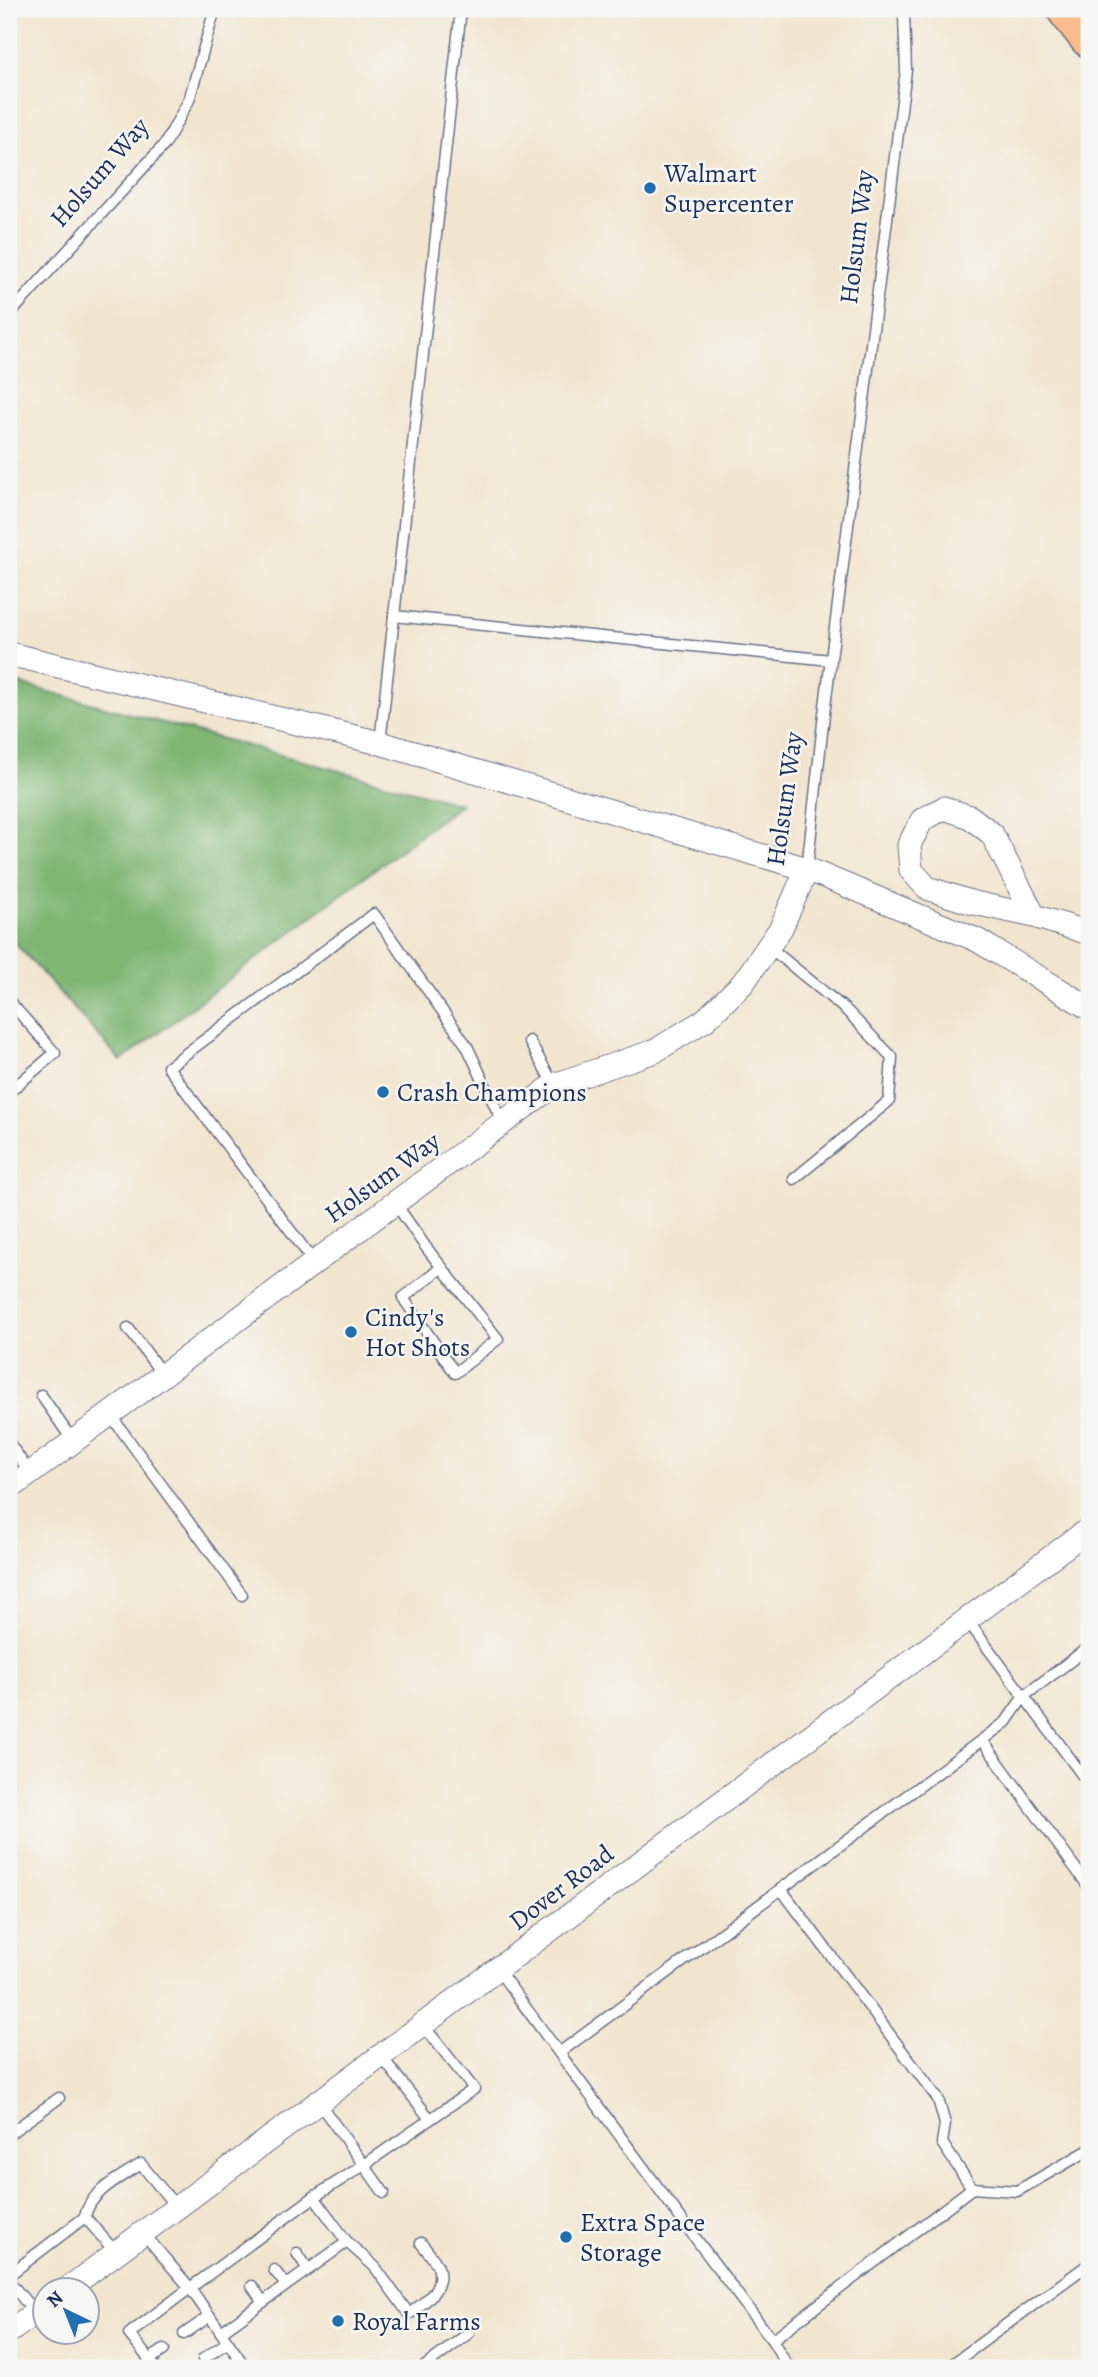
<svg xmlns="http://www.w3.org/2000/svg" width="1098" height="2377" font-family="Alegreya,serif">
	<rect width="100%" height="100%" fill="#f6f6f2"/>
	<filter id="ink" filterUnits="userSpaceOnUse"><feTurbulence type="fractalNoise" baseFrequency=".0143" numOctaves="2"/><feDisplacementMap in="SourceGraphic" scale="14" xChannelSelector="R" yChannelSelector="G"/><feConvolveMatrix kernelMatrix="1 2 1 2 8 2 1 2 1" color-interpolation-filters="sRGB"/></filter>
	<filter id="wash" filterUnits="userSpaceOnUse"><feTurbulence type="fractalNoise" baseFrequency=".00686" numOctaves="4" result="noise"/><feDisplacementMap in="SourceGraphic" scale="28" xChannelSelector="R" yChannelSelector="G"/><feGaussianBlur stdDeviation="1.57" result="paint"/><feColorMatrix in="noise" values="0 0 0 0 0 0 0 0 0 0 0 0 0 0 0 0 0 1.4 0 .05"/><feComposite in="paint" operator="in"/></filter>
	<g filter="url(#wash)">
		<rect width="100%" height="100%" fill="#f2e5cf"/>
		<polygon fill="#7eb672" stroke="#4c7268" stroke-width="2" points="9,681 461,804 121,1061 9,936"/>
	</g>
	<g filter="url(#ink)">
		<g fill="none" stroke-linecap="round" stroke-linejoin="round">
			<defs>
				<g id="service">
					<polyline points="9,315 165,144 189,100 215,9"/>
					<polyline points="394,616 831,660"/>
					<polyline points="380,743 461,9"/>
					<polyline points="807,869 824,714 906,70 904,15 901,9"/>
					<polyline points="769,947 846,1010 892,1057 889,1101 794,1179"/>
					<polyline points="9,1001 55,1053 9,1092"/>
					<polyline points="529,1041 554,1085"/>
					<polyline points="395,1203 425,1246 498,1339 455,1373 403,1298 442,1267"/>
					<polyline points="314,1262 168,1067 374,914 467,1046 503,1123"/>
					<polyline points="128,1328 163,1375"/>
					<polyline points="41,1395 73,1441"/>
					<polyline points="109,1413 242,1595"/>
					<polyline points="9,1443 30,1473"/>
					<polyline points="967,1620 1089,1784"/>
					<polyline points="982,1740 1089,1887"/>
					<polyline points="781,1889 1006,1722 1024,1696 1089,1647"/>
					<path d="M 498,1970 C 589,2093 679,2218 772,2340 L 972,2188 L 942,2143 L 945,2124 L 938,2099 L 781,1889 L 559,2053"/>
					<polyline points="381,2056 430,2119"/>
					<polyline points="9,2134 59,2098"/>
					<polyline points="972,2188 1017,2191 1089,2150"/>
					<polyline points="384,2193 364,2165 474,2089 423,2025"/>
					<polyline points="143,2233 190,2288 129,2334 156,2368"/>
					<path d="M 347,2242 L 375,2267 L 409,2314 C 424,2303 445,2289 438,2267 C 435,2259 426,2250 421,2243"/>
					<path d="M 116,2253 L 85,2217 C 89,2192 121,2177 141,2164 L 177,2208"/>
					<polyline points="297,2253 308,2269"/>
					<polyline points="274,2270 286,2285"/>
					<polyline points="9,2275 85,2217"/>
					<polyline points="9,2281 35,2313"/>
					<polyline points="252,2286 263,2302"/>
					<polyline points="221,2332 347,2242 314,2197"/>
					<polyline points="184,2334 210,2316"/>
					<polyline points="772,2340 789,2368"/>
					<polyline points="203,2359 228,2342"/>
					<polyline points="149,2360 164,2350"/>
					<polyline points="246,2368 190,2288 314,2197 364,2165 319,2103"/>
					<polyline points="423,2368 469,2333"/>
					<polyline points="947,2368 1089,2264"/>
				</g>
				<g id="minor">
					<polyline points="9,654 380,743 807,869 977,940 1089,1008"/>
					<polyline points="1034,916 992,834 970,817 944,808 922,820 909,845 911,870 927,888 970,902 1034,916 1089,933"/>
					<polyline points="9,1489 554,1085 655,1051 705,1020 743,983 781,928 807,869"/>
					<polyline points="66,2290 1089,1529"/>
					<polyline points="9,2332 46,2305"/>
				</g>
				<polyline id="motorway" points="1066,9 1089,38"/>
			</defs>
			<use href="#service" stroke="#666f86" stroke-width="13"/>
			<use href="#minor" stroke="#666f86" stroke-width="25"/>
			<use href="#motorway" stroke="#666f86" stroke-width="41"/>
			<use href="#service" stroke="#fff" stroke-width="10"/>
			<use href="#minor" stroke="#fff" stroke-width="23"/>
			<use href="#motorway" stroke="#f9bc8a" stroke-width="38"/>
		</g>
	</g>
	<g fill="#1f6fb2" stroke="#f6f6f2" stroke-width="2.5">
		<circle cx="650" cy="188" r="7"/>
		<circle cx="383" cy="1092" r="7"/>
		<circle cx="351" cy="1332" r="7"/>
		<circle cx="566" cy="2237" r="7"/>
		<circle cx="338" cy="2321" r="7"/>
	</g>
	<g text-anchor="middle" stroke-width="5" stroke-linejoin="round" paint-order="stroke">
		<g font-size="26" fill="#1b2f5e" stroke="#f6f6f2">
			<text transform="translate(99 172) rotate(-49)" y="9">Holsum Way</text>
			<text transform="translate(856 237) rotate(-83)" y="9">Holsum Way</text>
			<text transform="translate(784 799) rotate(-82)" y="9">Holsum Way</text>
			<text transform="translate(382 1177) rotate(-36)" y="9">Holsum Way</text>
			<text transform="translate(561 1887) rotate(-37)" y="9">Dover Road</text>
		</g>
		<g font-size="26" fill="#1b2f5e" stroke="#f6f6f2" text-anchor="start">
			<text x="664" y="182">Walmart<tspan x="664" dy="30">Supercenter</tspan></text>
			<text x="397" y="1101">Crash Champions</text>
			<text x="365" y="1326">Cindy's<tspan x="365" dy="30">Hot Shots</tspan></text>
			<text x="580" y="2231">Extra Space<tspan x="580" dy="30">Storage</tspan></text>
			<text x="352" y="2330">Royal Farms</text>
		</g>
	</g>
	<rect width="1098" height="2377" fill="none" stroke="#f6f6f2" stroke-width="35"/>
	<g transform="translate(66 2311) rotate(317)"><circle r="33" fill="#f6f6f2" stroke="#9ea6b7" stroke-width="2"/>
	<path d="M0-5L12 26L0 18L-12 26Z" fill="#1f6fb2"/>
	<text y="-10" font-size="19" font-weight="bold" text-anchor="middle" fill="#1b2f5e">N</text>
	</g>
</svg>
